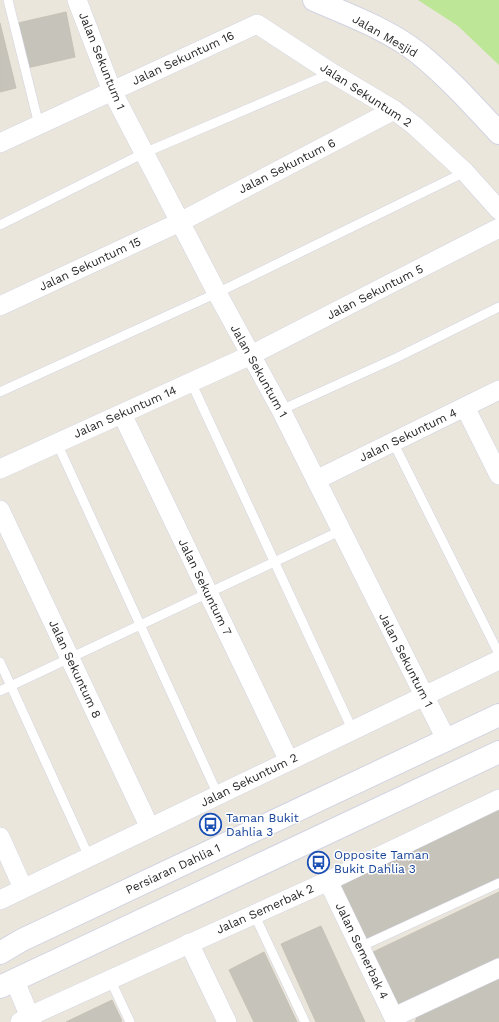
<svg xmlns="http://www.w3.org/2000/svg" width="499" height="1022" font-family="'Work Sans',sans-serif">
	<rect width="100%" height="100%" fill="#ebe6dc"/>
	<polygon fill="#bde697" points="418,0 499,0 499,65 458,26"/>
	<g fill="#c6c3bb" stroke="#c6c2b6">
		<polygon points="66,12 75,57 27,68 18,23"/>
		<polygon points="0,23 16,88 0,92"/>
		<polygon points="499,808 499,879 367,943 339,885"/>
		<polygon points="499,892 499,957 397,1006 371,953"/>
		<polygon points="321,926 365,1022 316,1022 281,944"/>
		<polygon points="264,952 297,1022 254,1022 229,970"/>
		<polygon points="499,976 499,1022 415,1022 419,1012"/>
		<polygon points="112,1000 122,1021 119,1022 66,1022"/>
	</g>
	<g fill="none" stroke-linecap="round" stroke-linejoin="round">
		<defs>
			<g id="lane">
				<polyline points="8,0 39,125"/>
				<polyline points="0,225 144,153 332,73"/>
				<polyline points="191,382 353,731"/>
				<polyline points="0,392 217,293 465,172"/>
				<polyline points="281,410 396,358 499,307"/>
				<polyline points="393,442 499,654"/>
				<polyline points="57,443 218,795"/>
				<polyline points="0,662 89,857"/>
				<polyline points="0,691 340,531"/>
				<polyline points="254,914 305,1022"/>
				<polyline points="360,947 499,883"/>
				<polyline points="110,979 130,1022"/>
			</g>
			<g id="street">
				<polyline points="77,0 112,91 217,293 281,410 447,741"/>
				<polyline points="0,143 257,24 332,73 394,110 415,126 465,172 499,210"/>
				<polyline points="0,306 180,222 394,110"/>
				<polyline points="465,407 499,475"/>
				<polyline points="122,414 289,761"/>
				<polyline points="0,469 251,355 499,228"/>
				<polyline points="316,480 499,390"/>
				<polyline points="0,510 150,828"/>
				<polyline points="0,837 23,888"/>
				<polyline points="328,881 396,1022"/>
				<polyline points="0,900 499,660"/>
				<polyline points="189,943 227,1022"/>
				<polyline points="14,979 32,1022"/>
				<polyline points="394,1017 499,968"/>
				<polyline points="20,1022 30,1016 328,881 499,799"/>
			</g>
			<g id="secondary">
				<path d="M 314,0 C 349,15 387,29 417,52 C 447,76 473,105 499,133"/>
				<polyline points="0,953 22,940 499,715"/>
				<polyline points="0,987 499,752"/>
			</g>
		</defs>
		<use href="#lane" stroke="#d1d3e2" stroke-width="10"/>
		<use href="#street" stroke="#d1d3e2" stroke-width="20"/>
		<use href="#secondary" stroke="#d1d3e2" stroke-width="24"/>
		<use href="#lane" stroke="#fff" stroke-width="9"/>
		<use href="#street" stroke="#fff" stroke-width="19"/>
		<use href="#secondary" stroke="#fff" stroke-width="22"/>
	</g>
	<defs>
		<symbol id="bus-ring" viewBox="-11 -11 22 22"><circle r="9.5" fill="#fff" stroke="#1a4fb4" stroke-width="1.5"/><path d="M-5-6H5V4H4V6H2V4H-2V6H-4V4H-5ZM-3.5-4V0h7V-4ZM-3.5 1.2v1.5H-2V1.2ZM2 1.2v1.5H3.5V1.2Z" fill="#1a4fb4"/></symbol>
	</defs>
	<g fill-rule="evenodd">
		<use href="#bus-ring" x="198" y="812" width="25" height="25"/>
		<use href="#bus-ring" x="306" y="850" width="25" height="25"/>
	</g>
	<g text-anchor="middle" stroke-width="3" stroke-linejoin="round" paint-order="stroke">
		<g font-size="12" fill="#292929" stroke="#fff">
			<text transform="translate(385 36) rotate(30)" y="4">Jalan Mesjid</text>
			<text transform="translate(183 58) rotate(-25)" y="4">Jalan Sekuntum 16</text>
			<text transform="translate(102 61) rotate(68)" y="4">Jalan Sekuntum 1</text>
			<text transform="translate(366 95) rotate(33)" y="4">Jalan Sekuntum 2</text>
			<text transform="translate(287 166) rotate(-27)" y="4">Jalan Sekuntum 6</text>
			<text transform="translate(90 264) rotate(-25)" y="4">Jalan Sekuntum 15</text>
			<text transform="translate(375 292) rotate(-27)" y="4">Jalan Sekuntum 5</text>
			<text transform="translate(259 371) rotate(61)" y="4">Jalan Sekuntum 1</text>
			<text transform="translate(125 412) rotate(-24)" y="4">Jalan Sekuntum 14</text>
			<text transform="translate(408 435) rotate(-26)" y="4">Jalan Sekuntum 4</text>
			<text transform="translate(205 587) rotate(64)" y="4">Jalan Sekuntum 7</text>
			<text transform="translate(406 660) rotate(63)" y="4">Jalan Sekuntum 1</text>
			<text transform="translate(75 669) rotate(65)" y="4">Jalan Sekuntum 8</text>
			<text transform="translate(249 780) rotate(-26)" y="4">Jalan Sekuntum 2</text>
			<text transform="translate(173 869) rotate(-25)" y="4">Persiaran Dahlia 1</text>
			<text transform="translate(265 909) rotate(-24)" y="4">Jalan Semerbak 2</text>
			<text transform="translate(362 951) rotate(64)" y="4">Jalan Semerbak 4</text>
		</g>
		<g font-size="12" fill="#164399" stroke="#fff" text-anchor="start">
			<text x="226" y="822">Taman Bukit<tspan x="226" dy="14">Dahlia 3</tspan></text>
			<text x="334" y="859">Opposite Taman<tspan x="334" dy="14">Bukit Dahlia 3</tspan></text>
		</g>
	</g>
</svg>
